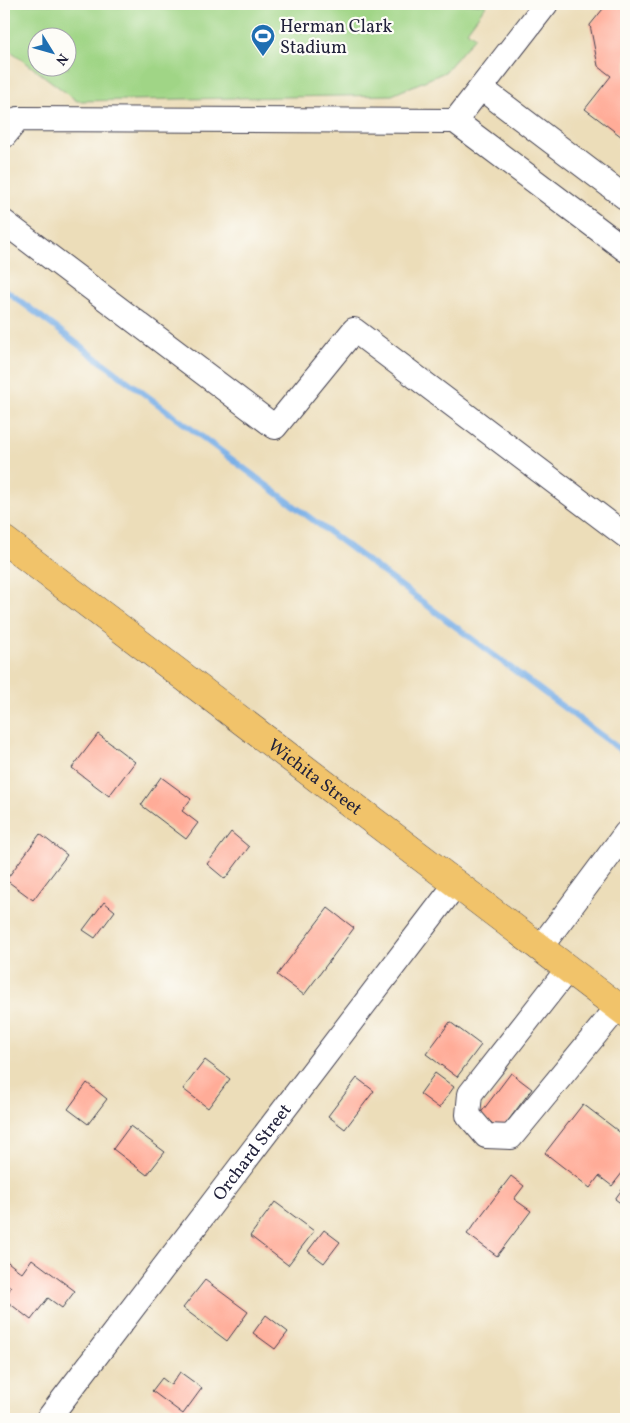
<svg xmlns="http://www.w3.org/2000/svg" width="630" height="1423" font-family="Vollkorn,serif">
	<rect width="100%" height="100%" fill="#fdfcf7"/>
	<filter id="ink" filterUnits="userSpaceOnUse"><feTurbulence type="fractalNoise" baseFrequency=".02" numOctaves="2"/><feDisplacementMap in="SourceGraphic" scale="10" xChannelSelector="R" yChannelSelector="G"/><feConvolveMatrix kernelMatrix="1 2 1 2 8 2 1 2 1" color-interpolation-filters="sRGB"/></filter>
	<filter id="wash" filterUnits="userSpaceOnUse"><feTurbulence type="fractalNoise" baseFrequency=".0096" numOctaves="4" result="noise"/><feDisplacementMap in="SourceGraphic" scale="20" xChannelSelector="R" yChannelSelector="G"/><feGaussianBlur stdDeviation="1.12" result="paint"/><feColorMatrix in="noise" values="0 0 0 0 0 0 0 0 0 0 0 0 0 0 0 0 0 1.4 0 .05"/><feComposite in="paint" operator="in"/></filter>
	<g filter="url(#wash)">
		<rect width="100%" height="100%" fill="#ecddb9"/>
		<path fill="#a0d586" stroke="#617c60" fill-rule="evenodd" d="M 4,4 L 487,4 L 467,31 L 475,37 L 445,72 L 392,95 L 77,101 L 4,46 ZM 38,38 L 68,38 L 68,68 L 38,68 Z"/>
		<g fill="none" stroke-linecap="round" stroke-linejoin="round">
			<polyline stroke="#78afe7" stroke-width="6" points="4,289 626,754"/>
		</g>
		<g id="blocks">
			<g fill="#ffac98">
				<polygon points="607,4 626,5 626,140 585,109 611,76 598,66 590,25"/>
				<polygon points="98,734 135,762 109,796 72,768"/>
				<polygon points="161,777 191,799 182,811 198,823 186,839 141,805"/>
				<polygon points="231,832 249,847 225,879 207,864"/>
				<polygon points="40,834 67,855 33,900 6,880"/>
				<polygon points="104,902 115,911 95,938 83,930"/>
				<polygon points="328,908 354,928 304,995 277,975"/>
				<polygon points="450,1022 481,1045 457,1077 426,1054"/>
				<polygon points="205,1060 230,1079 208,1108 183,1089"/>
				<polygon points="435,1073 454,1087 439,1108 420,1094"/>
				<polygon points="511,1073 532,1089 501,1130 480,1114"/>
				<polygon points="357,1078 374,1091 345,1129 328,1116"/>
				<polygon points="87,1083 107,1099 88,1124 68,1109"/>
				<polygon points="583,1104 626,1137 626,1168 612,1186 599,1176 590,1188 545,1153"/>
				<polygon points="130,1126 165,1152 147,1175 113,1149"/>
				<polygon points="511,1176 524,1186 514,1199 531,1211 497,1256 467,1234"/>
				<polygon points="626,1184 626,1207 615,1199"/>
				<polygon points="275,1202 314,1231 288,1265 250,1236"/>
				<polygon points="324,1230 340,1242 324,1263 308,1251"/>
				<polygon points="4,1259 22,1273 32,1259 75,1291 62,1308 48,1298 31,1320 4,1299 11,1287 4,1282"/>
				<polygon points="205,1280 248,1312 227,1341 183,1308"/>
				<polygon points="266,1315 288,1332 275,1349 253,1333"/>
				<polygon points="180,1372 202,1388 183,1414 152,1391 162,1378 171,1385"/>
			</g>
		</g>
	</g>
	<g filter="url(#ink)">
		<use href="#blocks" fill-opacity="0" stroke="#403e4e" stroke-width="1"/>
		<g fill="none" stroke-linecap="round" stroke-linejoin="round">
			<defs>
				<g id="minor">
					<polyline points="481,88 626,198"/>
					<polyline points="455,121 626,250"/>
					<polyline points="4,136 18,119 455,121 546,4"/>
					<polyline points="4,222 275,427 354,330 626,536"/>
					<polyline points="540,948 626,833"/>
					<polyline points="568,969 470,1094 468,1115 486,1136 511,1137 618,1007"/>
					<path id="s1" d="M 48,1419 L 456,884"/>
				</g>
				<g id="major">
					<path id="s2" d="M 4,540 L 626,1013"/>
				</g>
			</defs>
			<use href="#minor" stroke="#403e4e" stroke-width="26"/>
			<use href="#major" stroke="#403e4e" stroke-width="29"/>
			<use href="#minor" stroke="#fff" stroke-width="24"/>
			<use href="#major" stroke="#f1c36a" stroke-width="28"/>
		</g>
	</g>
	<defs>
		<symbol id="stadium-pin" viewBox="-11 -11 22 30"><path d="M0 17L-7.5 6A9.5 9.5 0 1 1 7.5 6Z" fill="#1f6fb2" stroke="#fdfcf7"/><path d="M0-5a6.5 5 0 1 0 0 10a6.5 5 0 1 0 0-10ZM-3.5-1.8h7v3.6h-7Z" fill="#fff"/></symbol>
	</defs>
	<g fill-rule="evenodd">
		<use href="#stadium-pin" x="249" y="22" width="28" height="38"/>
	</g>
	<g text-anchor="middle" stroke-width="4.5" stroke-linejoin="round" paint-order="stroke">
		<g font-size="18" fill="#22223b" stroke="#fdfcf7" text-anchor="start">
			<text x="280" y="32">Herman Clark<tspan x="280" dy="21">Stadium</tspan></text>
		</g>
		<g font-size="18" fill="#22223b" stroke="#fdfcf7">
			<text dy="6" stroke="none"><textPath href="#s2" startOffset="391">Wichita Street</textPath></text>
			<text dy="6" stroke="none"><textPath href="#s1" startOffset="336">Orchard Street</textPath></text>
		</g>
	</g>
	<rect width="630" height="1423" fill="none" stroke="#fdfcf7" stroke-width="20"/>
	<g transform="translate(52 52) rotate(127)"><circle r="24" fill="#fdfcf7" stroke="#a5a5ac"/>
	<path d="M0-4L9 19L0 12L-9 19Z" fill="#1f6fb2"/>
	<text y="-8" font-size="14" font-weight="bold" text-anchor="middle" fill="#22223b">N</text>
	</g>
</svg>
